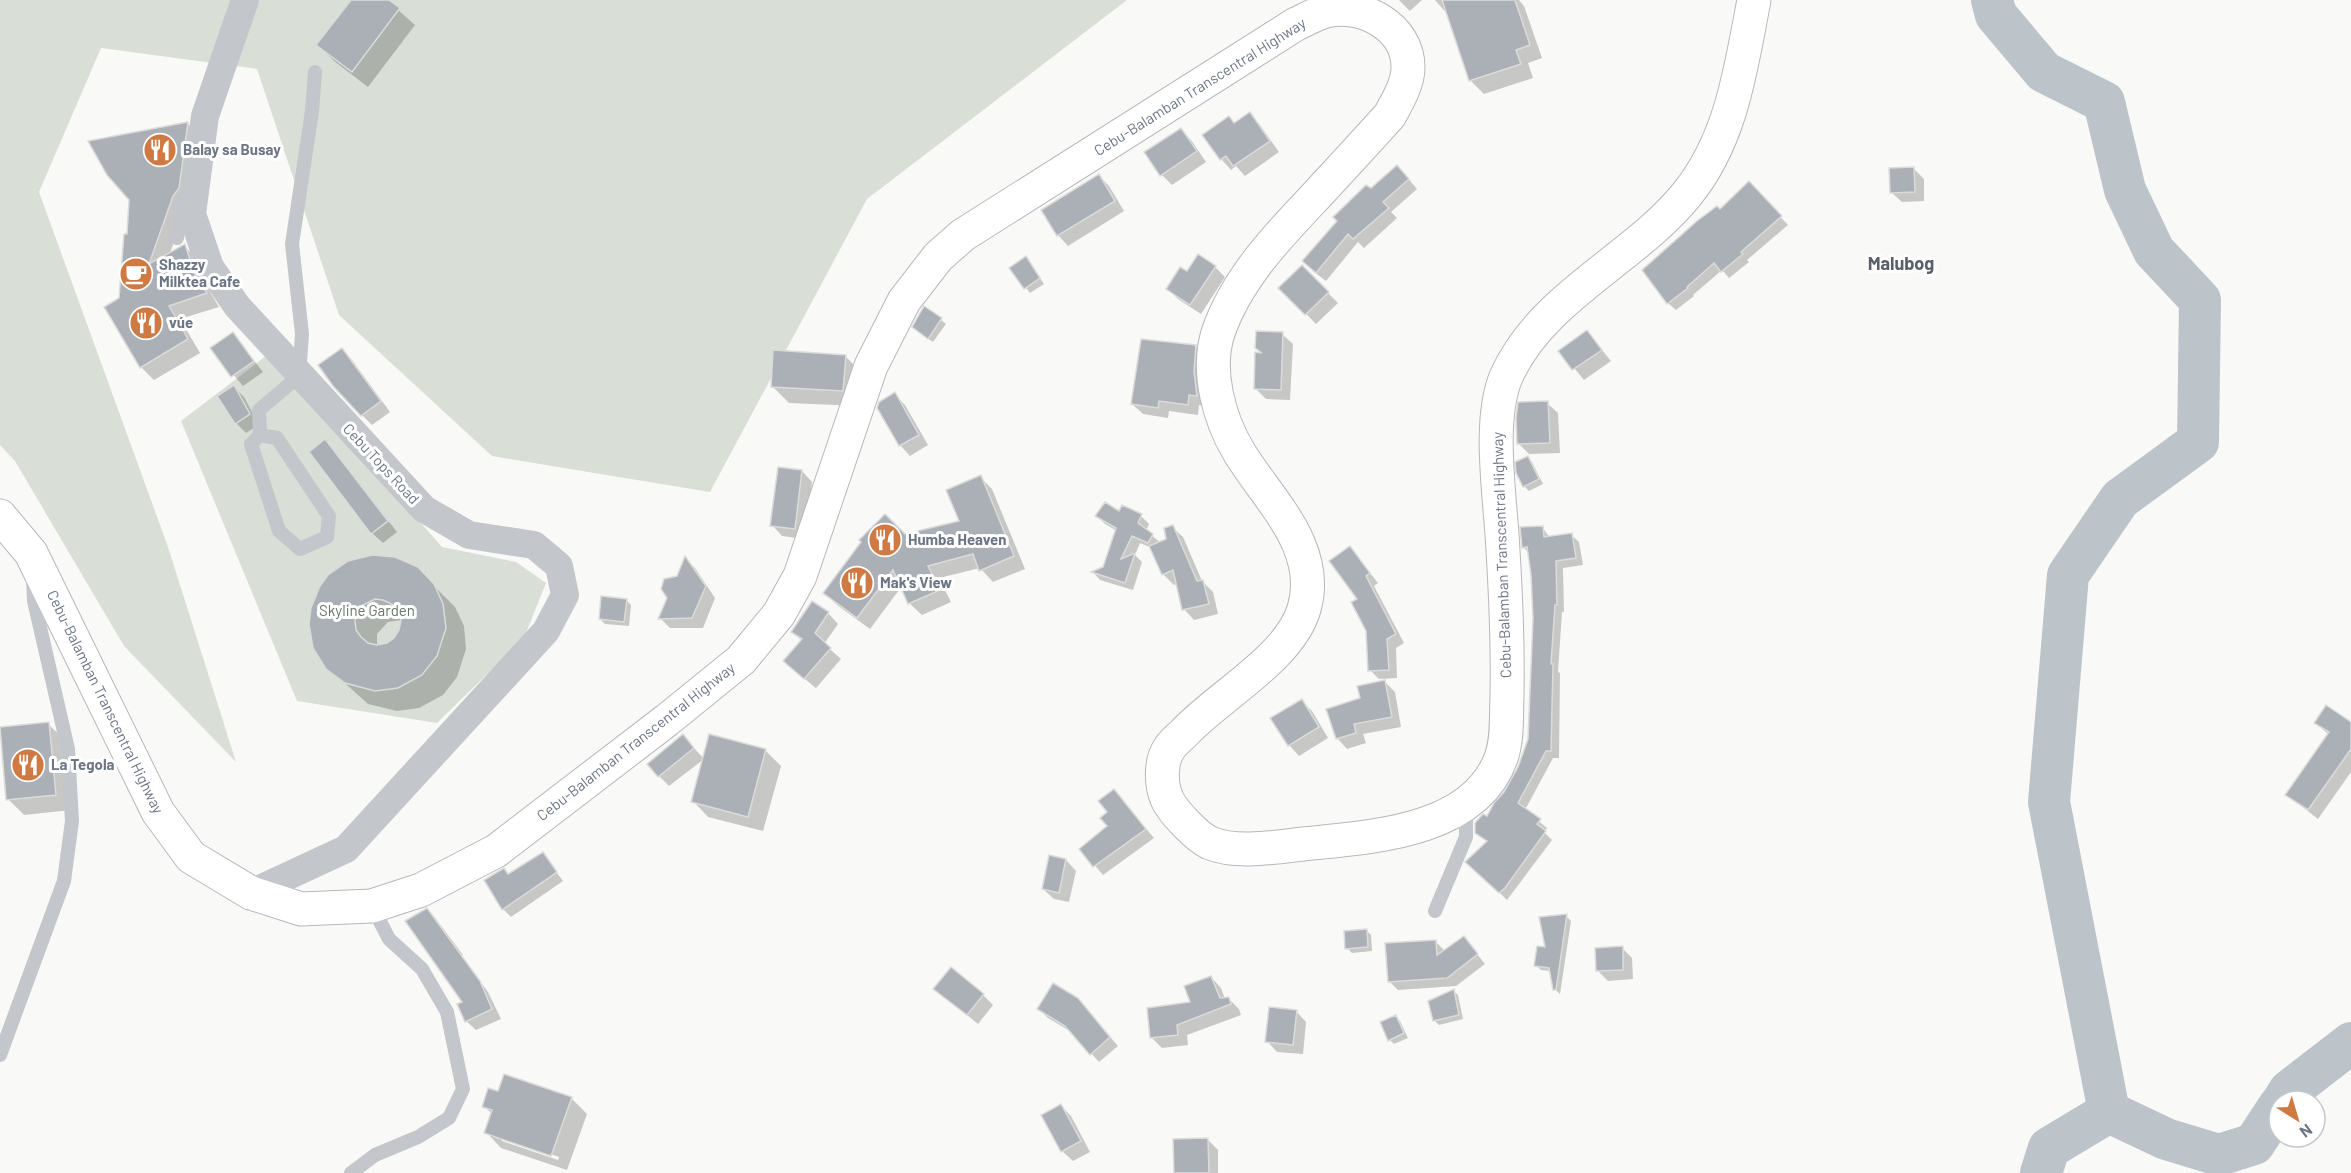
<svg xmlns="http://www.w3.org/2000/svg" width="2351" height="1173" font-family="Barlow,sans-serif">
	<rect width="100%" height="100%" fill="#f9f9f8"/>
	<g fill="#d9ded7">
		<polygon points="0,0 1127,0 867,199 710,492 492,456 339,315 257,69 101,48 39,192 168,547 236,762 124,646 15,461 0,445"/>
		<polygon points="270,353 442,547 516,562 546,583 524,638 437,723 297,701 181,421"/>
	</g>
	<g fill="#0003" fill-rule="evenodd">
		<polygon points="353,0 387,0 415,25 368,87 334,61 318,45"/>
		<polygon points="1399,0 1422,0 1410,11"/>
		<polygon points="1435,0 1519,0 1524,6 1542,58 1528,63 1533,78 1484,94 1471,81 1449,16"/>
		<polygon points="1249,114 1260,125 1279,152 1245,176 1236,166 1231,170 1221,159 1229,118 1235,124"/>
		<polygon points="187,123 200,136 186,210 170,253 184,246 197,259 207,287 219,307 180,319 200,353 154,380 141,367 121,299 129,235"/>
		<polygon points="1181,130 1191,140 1206,162 1172,185 1162,175"/>
		<polygon points="1913,168 1924,179 1924,201 1902,202 1891,192"/>
		<polygon points="1099,176 1109,186 1124,211 1068,246 1058,235"/>
		<polygon points="1406,176 1417,189 1391,212 1397,218 1364,248 1358,242 1326,281 1313,271 1371,190"/>
		<polygon points="1749,183 1788,225 1747,260 1749,262 1729,278 1722,270 1693,295 1694,296 1676,310 1668,303 1720,211"/>
		<polygon points="1030,263 1044,284 1030,293 1011,268"/>
		<polygon points="1215,267 1225,277 1201,314 1178,299 1168,289 1187,273"/>
		<polygon points="1302,267 1338,303 1316,324 1281,288"/>
		<polygon points="925,308 946,324 933,342 918,332"/>
		<polygon points="1587,332 1611,361 1584,380 1560,351"/>
		<polygon points="233,334 263,372 243,386 212,349"/>
		<polygon points="1282,334 1293,344 1290,400 1266,399 1255,388 1264,355"/>
		<polygon points="1195,346 1206,357 1206,406 1199,405 1198,415 1169,411 1168,418 1143,414 1132,404"/>
		<polygon points="341,350 352,360 390,412 372,425 362,415"/>
		<polygon points="845,356 861,372 858,406 789,403 773,387"/>
		<polygon points="234,387 244,397 259,425 246,433 236,423"/>
		<polygon points="894,394 905,405 928,445 910,456 900,445"/>
		<polygon points="1547,403 1558,413 1560,453 1529,454 1519,444"/>
		<polygon points="325,441 335,452 397,532 383,543 372,533"/>
		<polygon points="1527,458 1532,462 1543,484 1529,491 1524,486"/>
		<polygon points="802,471 812,482 805,539 782,536 772,525"/>
		<polygon points="980,477 992,489 1025,569 993,582 980,568 939,578 951,602 922,615 909,603 902,586 870,629 837,605 825,593 905,536 961,522"/>
		<polygon points="1120,513 1141,516 1149,524 1146,531 1161,543 1168,540 1172,527 1183,537 1202,581 1213,592 1218,614 1194,620 1184,609 1178,583 1174,585 1163,574 1152,548 1140,543 1135,555 1142,562 1133,590 1100,580 1093,572 1104,568 1117,531 1105,524 1097,516"/>
		<polygon points="1542,527 1550,538 1571,535 1579,542 1583,565 1563,568 1564,612 1562,612 1558,672 1560,673 1559,758 1553,758 1525,810 1547,828 1544,832 1552,840 1507,900 1468,862 1488,842 1476,832 1505,793 1519,767 1530,739 1534,618 1530,554 1523,547"/>
		<polygon points="1350,548 1378,583 1374,586 1404,643 1396,648 1397,678 1379,679 1370,670 1368,631 1359,600"/>
		<path d="M 372,556 L 417,569 L 455,607 L 464,626 L 466,649 L 457,677 L 443,695 L 419,708 L 397,711 L 368,704 L 328,668 ZM 402,620 L 401,630 L 395,639 L 387,644 L 377,646 L 377,634 L 388,622 Z"/>
		<polygon points="685,559 695,568 715,598 703,628 670,628 660,618"/>
		<polygon points="626,600 631,605 629,626 605,624 600,619"/>
		<polygon points="828,613 838,624 824,644 841,659 816,688 795,671 802,641 793,632"/>
		<polygon points="1385,682 1395,692 1401,727 1363,734 1366,743 1347,749 1337,738"/>
		<polygon points="1301,701 1312,711 1328,738 1299,756 1289,745"/>
		<polygon points="2316,723 2351,725 2351,772 2318,819 2287,795 2329,735"/>
		<polygon points="48,724 64,739 71,810 24,815 8,799"/>
		<polygon points="683,736 704,759 669,786 659,776"/>
		<polygon points="765,750 781,766 763,831 708,817 693,801"/>
		<polygon points="1114,791 1154,838 1103,875 1081,849 1109,827 1109,813"/>
		<polygon points="543,854 563,881 511,917 503,909"/>
		<polygon points="1050,857 1066,860 1076,871 1069,902 1054,899 1043,889"/>
		<polygon points="427,909 436,919 463,955 461,956 488,992 501,1019 476,1030 466,1021 464,1003"/>
		<polygon points="1566,916 1571,921 1560,994 1555,989 1551,971 1541,970 1536,965"/>
		<polygon points="1366,930 1371,935 1372,951 1352,953 1347,948"/>
		<polygon points="1464,938 1485,964 1456,986 1398,990 1389,981 1435,941 1445,951"/>
		<polygon points="1622,948 1632,958 1633,979 1608,981 1597,970"/>
		<polygon points="1211,977 1221,988 1225,999 1229,999 1239,1009 1241,1015 1187,1035 1188,1045 1162,1048 1152,1038 1192,1004"/>
		<polygon points="935,989 983,995 993,1005 978,1024"/>
		<polygon points="1453,991 1458,995 1463,1019 1439,1025 1435,1021 1430,1001"/>
		<polygon points="1039,1009 1086,1009 1118,1046 1099,1062 1073,1033 1048,1018"/>
		<polygon points="1296,1011 1306,1022 1303,1054 1277,1052 1267,1041"/>
		<polygon points="1396,1017 1400,1021 1408,1038 1394,1044 1390,1040"/>
		<path d="M 499,1093 L 571,1098 L 587,1114 L 567,1170 L 501,1148 L 486,1132 L 492,1114 L 484,1106 ZM 502,1137 L 559,1157 L 558,1160 L 502,1141 Z"/>
		<polygon points="1061,1106 1071,1116 1090,1152 1073,1161 1062,1151"/>
		<polygon points="1207,1139 1218,1150 1218,1173 1176,1173"/>
	</g>
	<g fill="none" stroke-linecap="round" stroke-linejoin="round">
		<g stroke="#bdc4c9" stroke-width="42">
			<polyline points="1992,0 1996,15 2044,72 2104,102 2125,190 2154,251 2200,300 2198,442 2120,499 2068,575 2049,802 2109,1112"/>
			<polyline points="2283,1101 2289,1091 2351,1043"/>
			<polyline points="2041,1173 2049,1148 2109,1112 2166,1139 2219,1155 2254,1144 2279,1106"/>
		</g>
	</g>
	<g fill="#abb0b7" stroke="#dbdbda" stroke-width="1.5" fill-rule="evenodd">
		<polygon points="351,0 389,0 400,8 352,72 316,45"/>
		<polygon points="1442,0 1515,0 1530,45 1516,50 1521,64 1469,81"/>
		<polygon points="1250,112 1270,141 1233,166 1226,156 1220,160 1202,135 1229,116 1234,123"/>
		<polygon points="188,122 179,188 173,196 149,264 185,244 194,273 207,293 169,306 188,339 140,368 104,307 119,298 124,234 127,234 129,200 107,175 88,141"/>
		<polygon points="1181,128 1197,151 1160,176 1144,152"/>
		<polygon points="1397,165 1409,179 1383,202 1389,208 1353,239 1348,234 1316,273 1302,261 1337,221 1333,217 1366,185 1371,188"/>
		<polygon points="1914,167 1915,192 1890,193 1889,168"/>
		<polygon points="1099,174 1115,201 1057,236 1041,210"/>
		<polygon points="1749,181 1782,216 1741,252 1743,254 1721,272 1714,263 1687,287 1688,288 1667,304 1642,270 1697,221 1717,206 1720,209"/>
		<polygon points="1198,254 1216,266 1190,305 1166,289 1180,267 1187,271"/>
		<polygon points="1026,256 1040,278 1024,289 1009,268"/>
		<polygon points="1302,265 1329,292 1305,315 1278,288"/>
		<polygon points="924,306 942,318 928,339 912,327"/>
		<polygon points="1587,330 1602,350 1572,370 1558,351"/>
		<polygon points="1256,331 1283,332 1281,390 1254,389 1255,352 1262,353 1255,348"/>
		<polygon points="233,332 254,361 231,377 210,348"/>
		<polygon points="1141,339 1196,345 1194,372 1197,396 1189,395 1188,405 1159,401 1158,408 1131,404"/>
		<polygon points="342,348 381,401 361,416 333,386 318,365"/>
		<polygon points="773,350 846,355 843,391 771,387"/>
		<polygon points="234,385 250,414 235,424 217,396"/>
		<polygon points="895,392 919,435 899,446 877,408 879,402"/>
		<polygon points="1548,401 1550,443 1517,444 1516,418 1518,402"/>
		<polygon points="325,439 388,521 371,534 309,452"/>
		<polygon points="1528,456 1539,479 1523,487 1516,473 1515,462"/>
		<polygon points="778,467 802,470 795,529 770,526"/>
		<polygon points="981,475 1014,556 979,571 973,554 928,566 940,590 908,604 893,570 857,618 823,593 861,542 859,540 885,514 905,534 959,521 946,490"/>
		<polygon points="1105,502 1119,511 1122,505 1142,514 1138,523 1153,534 1148,543 1132,536 1121,559 1135,553 1125,583 1091,572 1103,567 1116,528 1095,516"/>
		<polygon points="1173,525 1197,581 1203,580 1209,604 1182,610 1173,570 1162,575 1149,546 1166,539 1164,528"/>
		<polygon points="1543,526 1544,537 1572,533 1576,558 1556,561 1557,605 1555,605 1551,664 1553,664 1551,751 1546,751 1518,803 1541,819 1537,824 1546,831 1505,888 1499,893 1465,862 1487,841 1475,833 1475,823 1483,814 1487,816 1494,803 1504,792 1518,767 1528,739 1533,618 1531,575 1527,547 1522,548 1520,527"/>
		<polygon points="1350,546 1370,573 1366,576 1396,634 1387,639 1389,670 1368,671 1366,631 1351,602 1357,599 1329,561"/>
		<path d="M 372,555 L 395,557 L 418,567 L 434,584 L 443,604 L 446,628 L 437,656 L 422,675 L 398,688 L 375,691 L 345,683 L 326,669 L 313,648 L 309,624 L 311,608 L 320,586 L 328,575 L 348,561 ZM 375,599 L 383,600 L 392,604 L 398,611 L 401,620 L 399,630 L 394,638 L 387,643 L 377,645 L 368,643 L 361,637 L 356,630 L 355,620 L 357,613 L 361,606 Z"/>
		<polygon points="685,556 706,586 692,618 658,619 667,598 661,589 664,579 677,576"/>
		<polygon points="601,596 627,599 624,622 599,619"/>
		<polygon points="812,601 829,612 815,633 831,648 804,679 783,661 802,639 791,632"/>
		<polygon points="1385,680 1392,717 1354,724 1356,733 1336,739 1326,709 1360,698 1357,686"/>
		<polygon points="1302,699 1319,727 1288,746 1270,718"/>
		<polygon points="2326,705 2351,722 2351,749 2308,810 2285,795 2329,732 2314,723"/>
		<polygon points="49,722 56,795 6,800 0,727"/>
		<polygon points="683,734 694,748 658,777 647,764"/>
		<polygon points="709,734 766,749 748,817 691,802"/>
		<polygon points="1114,789 1146,829 1093,867 1079,849 1107,826 1100,818 1107,812 1098,801"/>
		<polygon points="543,852 557,872 502,910 484,880 504,868 508,874"/>
		<polygon points="1049,855 1066,859 1059,893 1042,889"/>
		<polygon points="427,908 480,981 492,1009 465,1022 457,1004 462,1002 405,921"/>
		<polygon points="1567,914 1556,990 1553,990 1549,968 1534,966 1537,946 1545,947 1539,917"/>
		<polygon points="1367,929 1368,947 1345,949 1344,931"/>
		<polygon points="1464,936 1478,954 1447,978 1388,982 1385,943 1436,940 1437,955"/>
		<polygon points="1623,946 1623,970 1596,971 1595,948"/>
		<polygon points="951,967 984,994 967,1015 933,989"/>
		<polygon points="1211,976 1220,998 1229,997 1231,1004 1177,1025 1178,1035 1150,1038 1147,1008 1190,1002 1184,986"/>
		<polygon points="1053,983 1078,998 1110,1037 1090,1055 1065,1026 1037,1009"/>
		<polygon points="1454,989 1459,1015 1433,1021 1428,1001"/>
		<polygon points="1269,1007 1297,1010 1293,1045 1265,1042"/>
		<polygon points="1396,1015 1404,1033 1388,1041 1380,1022"/>
		<polygon points="504,1074 572,1097 551,1156 484,1133 492,1110 482,1107 488,1088 498,1091"/>
		<polygon points="1061,1104 1081,1141 1061,1152 1041,1115"/>
		<polygon points="1208,1138 1209,1173 1174,1173 1173,1139"/>
	</g>
	<g fill="none" stroke-linecap="round" stroke-linejoin="round">
		<defs>
			<path id="primary" d="M 0,516 L 31,553 L 158,812 L 191,857 L 251,893 L 301,909 L 372,906 L 421,890 L 496,851 L 667,720 L 741,660 L 779,614 L 800,576 L 871,366 L 904,301 L 938,257 L 963,235 L 1296,24 C 1306,20 1316,13 1326,11 C 1362,2 1408,27 1408,67 C 1408,84 1398,100 1390,115 C 1365,143 1339,171 1313,199 C 1276,238 1236,280 1218,333 C 1206,371 1219,419 1239,452 C 1268,500 1322,547 1304,609 C 1289,659 1218,696 1183,734 C 1178,739 1172,743 1169,749 C 1160,762 1161,785 1167,799 C 1173,812 1197,837 1210,843 C 1236,854 1276,847 1303,844 C 1369,837 1474,833 1501,758 C 1508,739 1506,716 1507,696 C 1508,648 1506,600 1503,551 C 1501,502 1487,422 1506,377 C 1541,297 1635,259 1687,194 C 1732,139 1741,67 1754,0"/>
		</defs>
		<use href="#primary" stroke="#b5b8bc" stroke-width="35"/>
		<g stroke="#c3c6ca" stroke-width="14">
			<polyline points="177,238 181,201"/>
			<polyline points="260,435 259,410 299,376 302,334 292,244 312,111 315,72"/>
			<polygon points="260,435 277,438 329,516 327,537 300,549 279,531 251,444"/>
			<polyline points="1435,911 1466,837 1466,806"/>
			<polyline points="0,1055 64,881 72,821 68,749 34,601 33,580"/>
			<polyline points="351,1173 375,1155 418,1137 449,1118 463,1089 447,1012 422,969 389,939 372,906"/>
		</g>
		<polyline stroke="#c3c6ca" stroke-width="28" points="245,0 205,116 192,214 210,267 237,306 424,509 469,535 534,545 559,566 565,595 546,631 346,849 251,893"/>
		<use href="#primary" stroke="#fff" stroke-width="33"/>
	</g>
	<defs>
		<symbol id="restaurant-disc" viewBox="-11 -11 22 22"><circle r="9.5" fill="#cf7a42" stroke="#fff"/><path d="M-5-6h1v4h1v-4h1v4h1v-4h1v5L-1.5 .5V6h-2V.5L-5-1ZM5-6V6H3V1.5H1.5Q1.5-4 5-6Z" fill="#fff"/></symbol>
		<symbol id="cafe-disc" viewBox="-11 -11 22 22"><circle r="9.5" fill="#cf7a42" stroke="#fff"/><path d="M-5.5-4.5H6V0H3Q3 3.5 0 3.5H-2.5Q-5.5 3.5-5.5 0ZM3-3.2v2h1.7v-2ZM-6 4.5H4V6H-6Z" fill="#fff"/></symbol>
	</defs>
	<g fill-rule="evenodd">
		<use href="#restaurant-disc" x="141" y="131" width="38" height="38"/>
		<use href="#cafe-disc" x="117" y="255" width="38" height="38"/>
		<use href="#restaurant-disc" x="127" y="304" width="38" height="38"/>
		<use href="#restaurant-disc" x="866" y="521" width="38" height="38"/>
		<use href="#restaurant-disc" x="838" y="564" width="38" height="38"/>
		<use href="#restaurant-disc" x="9" y="746" width="38" height="38"/>
	</g>
	<g text-anchor="middle" stroke-width="6" stroke-linejoin="round" paint-order="stroke">
		<g font-size="15" fill="#6c7685" stroke="#fff">
			<text transform="translate(1200 87) rotate(-32)" y="5">Cebu-Balamban Transcentral Highway</text>
			<text transform="translate(381 464) rotate(47)" y="5">Cebu Tops Road</text>
			<text transform="translate(1502 555) rotate(-92)" y="5">Cebu-Balamban Transcentral Highway</text>
			<text transform="translate(105 702) rotate(64)" y="5">Cebu-Balamban Transcentral Highway</text>
			<text transform="translate(636 742) rotate(-38)" y="5">Cebu-Balamban Transcentral Highway</text>
		</g>
		<g font-size="15" font-weight="bold" fill="#6c7685" stroke="#fff" text-anchor="start">
			<text x="183" y="155">Balay sa Busay</text>
			<text x="159" y="270">Shazzy<tspan x="159" dy="17">Milktea Cafe</tspan></text>
			<text x="169" y="328">vúe</text>
			<text x="908" y="545">Humba Heaven</text>
			<text x="880" y="588">Mak's View</text>
			<text x="51" y="770">La Tegola</text>
		</g>
		<g font-size="15" fill="#667866" stroke="#fff">
			<text x="367" y="616">Skyline Garden</text>
		</g>
		<g font-size="18" font-weight="bold" fill="#59606b" stroke="#fff">
			<text x="1901" y="270">Malubog</text>
		</g>
	</g>
	<g transform="translate(2297 1119) rotate(143)"><circle r="28" fill="#ffffff" stroke="#c4c8ce" stroke-width="1.5"/>
	<path d="M0-4.5L10 22L0 15L-10 22Z" fill="#cf7a42"/>
	<text y="-9" font-size="16" font-weight="bold" text-anchor="middle" fill="#6c7685">N</text>
	</g>
</svg>
